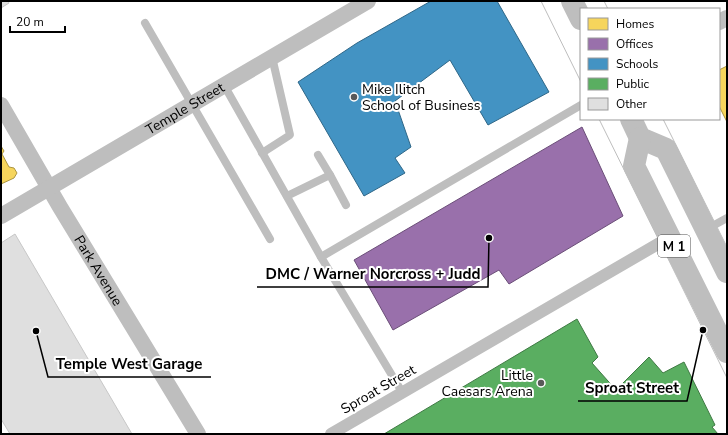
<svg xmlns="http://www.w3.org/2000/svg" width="728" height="435" font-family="'Nunito Sans',sans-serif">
	<rect width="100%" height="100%" fill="#fff"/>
	<g fill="#f6d55c" stroke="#ac9540">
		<polygon points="727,66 727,122 719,106 719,70"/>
		<polygon points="1,146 4,151 2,154 9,167 14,168 17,173 14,178 1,184"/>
	</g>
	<polygon fill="#9970ab" stroke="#6b4e78" points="582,127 623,216 509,284 499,270 393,330 354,260"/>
	<polygon fill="#4393c3" stroke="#2f6788" points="431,1 497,1 549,92 488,125 450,60 395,101 411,147 395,158 405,173 364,196 298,82 357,43"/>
	<polygon fill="#5aae61" stroke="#3f7a44" points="577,319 598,357 592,363 616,390 649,357 663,373 684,362 715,425 712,427 718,434 384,434"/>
	<g fill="#dfdfdf" stroke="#c7c7c7">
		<polygon points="1,1 8,1 9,3 1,8"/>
		<polygon points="15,234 132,434 10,434 1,419 1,243"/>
	</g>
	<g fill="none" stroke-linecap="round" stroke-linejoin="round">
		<g stroke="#bebebe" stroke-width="8">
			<polyline points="145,23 270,239"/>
			<polyline points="224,85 321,257 402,392"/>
			<polyline points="262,153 290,135 272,57"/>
			<polyline points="318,155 330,175"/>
			<polyline points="287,196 330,175 346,205"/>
			<polyline points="707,229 727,218"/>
			<polyline points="321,257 581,105"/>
		</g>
		<polyline stroke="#bebebe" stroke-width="12" points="331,434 670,237"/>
		<g stroke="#bebebe" stroke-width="16">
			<polyline points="719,22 727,18"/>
			<path id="s1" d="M 1,105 L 60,207 L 198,434"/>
			<path id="s2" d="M 1,216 L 368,1"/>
		</g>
		<g stroke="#bebebe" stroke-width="22">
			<polyline points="572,1 581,19"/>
			<polyline points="631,119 640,138 666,149 727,272"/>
			<polyline points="640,138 634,166 727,352"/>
		</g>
		<g stroke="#bebebe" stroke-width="1">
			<polyline points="541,1 581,82"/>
			<polyline points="604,1 608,9"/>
			<polyline points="599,119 727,378"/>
			<polyline points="663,119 727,247"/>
		</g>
	</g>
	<g fill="#595959" stroke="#fff" stroke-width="1.5">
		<circle cx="354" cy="97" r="4"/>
		<circle cx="541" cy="383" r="4"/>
	</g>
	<g text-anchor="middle" stroke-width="4" stroke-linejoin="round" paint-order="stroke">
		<rect fill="#fff" stroke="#4c4c4c" stroke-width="1" x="658" y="235" width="32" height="22" rx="3"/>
		<g font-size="13" font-weight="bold" fill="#000">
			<text x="674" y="251">M 1</text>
		</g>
		<g font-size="14" fill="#000" stroke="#fff" text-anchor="start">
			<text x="362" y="94">Mike Ilitch<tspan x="362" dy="16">School of Business</tspan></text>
			<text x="533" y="380" text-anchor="end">Little<tspan x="533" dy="16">Caesars Arena</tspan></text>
		</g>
		<g font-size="14" fill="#000" stroke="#fff">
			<text dy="5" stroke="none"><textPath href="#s2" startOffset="213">Temple Street</textPath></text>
			<text dy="5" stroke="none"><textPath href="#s1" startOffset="192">Park Avenue</textPath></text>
			<text transform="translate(378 389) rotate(-30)" y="5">Sproat Street</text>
		</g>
	</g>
	<path fill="none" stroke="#000" stroke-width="1.5" d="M489 238L488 287H257M36 331L48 377H211M703 330L687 401H578"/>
	<g fill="#000" stroke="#fff" stroke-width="1.5">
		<circle cx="489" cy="238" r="4"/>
		<circle cx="36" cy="331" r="4"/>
		<circle cx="703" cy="330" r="4"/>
	</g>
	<g font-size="15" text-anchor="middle" font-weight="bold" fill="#000" stroke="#fff" stroke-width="4" stroke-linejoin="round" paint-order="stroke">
		<text x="373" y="279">DMC / Warner Norcross + Judd</text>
		<text x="129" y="369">Temple West Garage</text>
		<text x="632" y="393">Sproat Street</text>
	</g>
	<rect width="728" height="435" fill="none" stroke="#000000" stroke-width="4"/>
	<rect x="580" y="8" width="140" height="112" fill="#ffffff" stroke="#999999"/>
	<rect x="588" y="18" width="20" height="12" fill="#f6d55c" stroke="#999999"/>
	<text x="616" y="28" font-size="12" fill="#000000">Homes</text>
	<rect x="588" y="38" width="20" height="12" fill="#9970ab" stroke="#999999"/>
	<text x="616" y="48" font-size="12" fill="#000000">Offices</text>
	<rect x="588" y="58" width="20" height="12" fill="#4393c3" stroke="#999999"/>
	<text x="616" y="68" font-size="12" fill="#000000">Schools</text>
	<rect x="588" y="78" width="20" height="12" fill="#5aae61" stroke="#999999"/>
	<text x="616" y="88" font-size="12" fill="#000000">Public</text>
	<rect x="588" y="98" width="20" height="12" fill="#dfdfdf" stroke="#999999"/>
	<text x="616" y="108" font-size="12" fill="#000000">Other</text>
	<path d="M10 26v6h55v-6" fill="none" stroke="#000000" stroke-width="2"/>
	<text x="16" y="26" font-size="12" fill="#000000" stroke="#ffffff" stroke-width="3" paint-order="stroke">20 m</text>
</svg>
